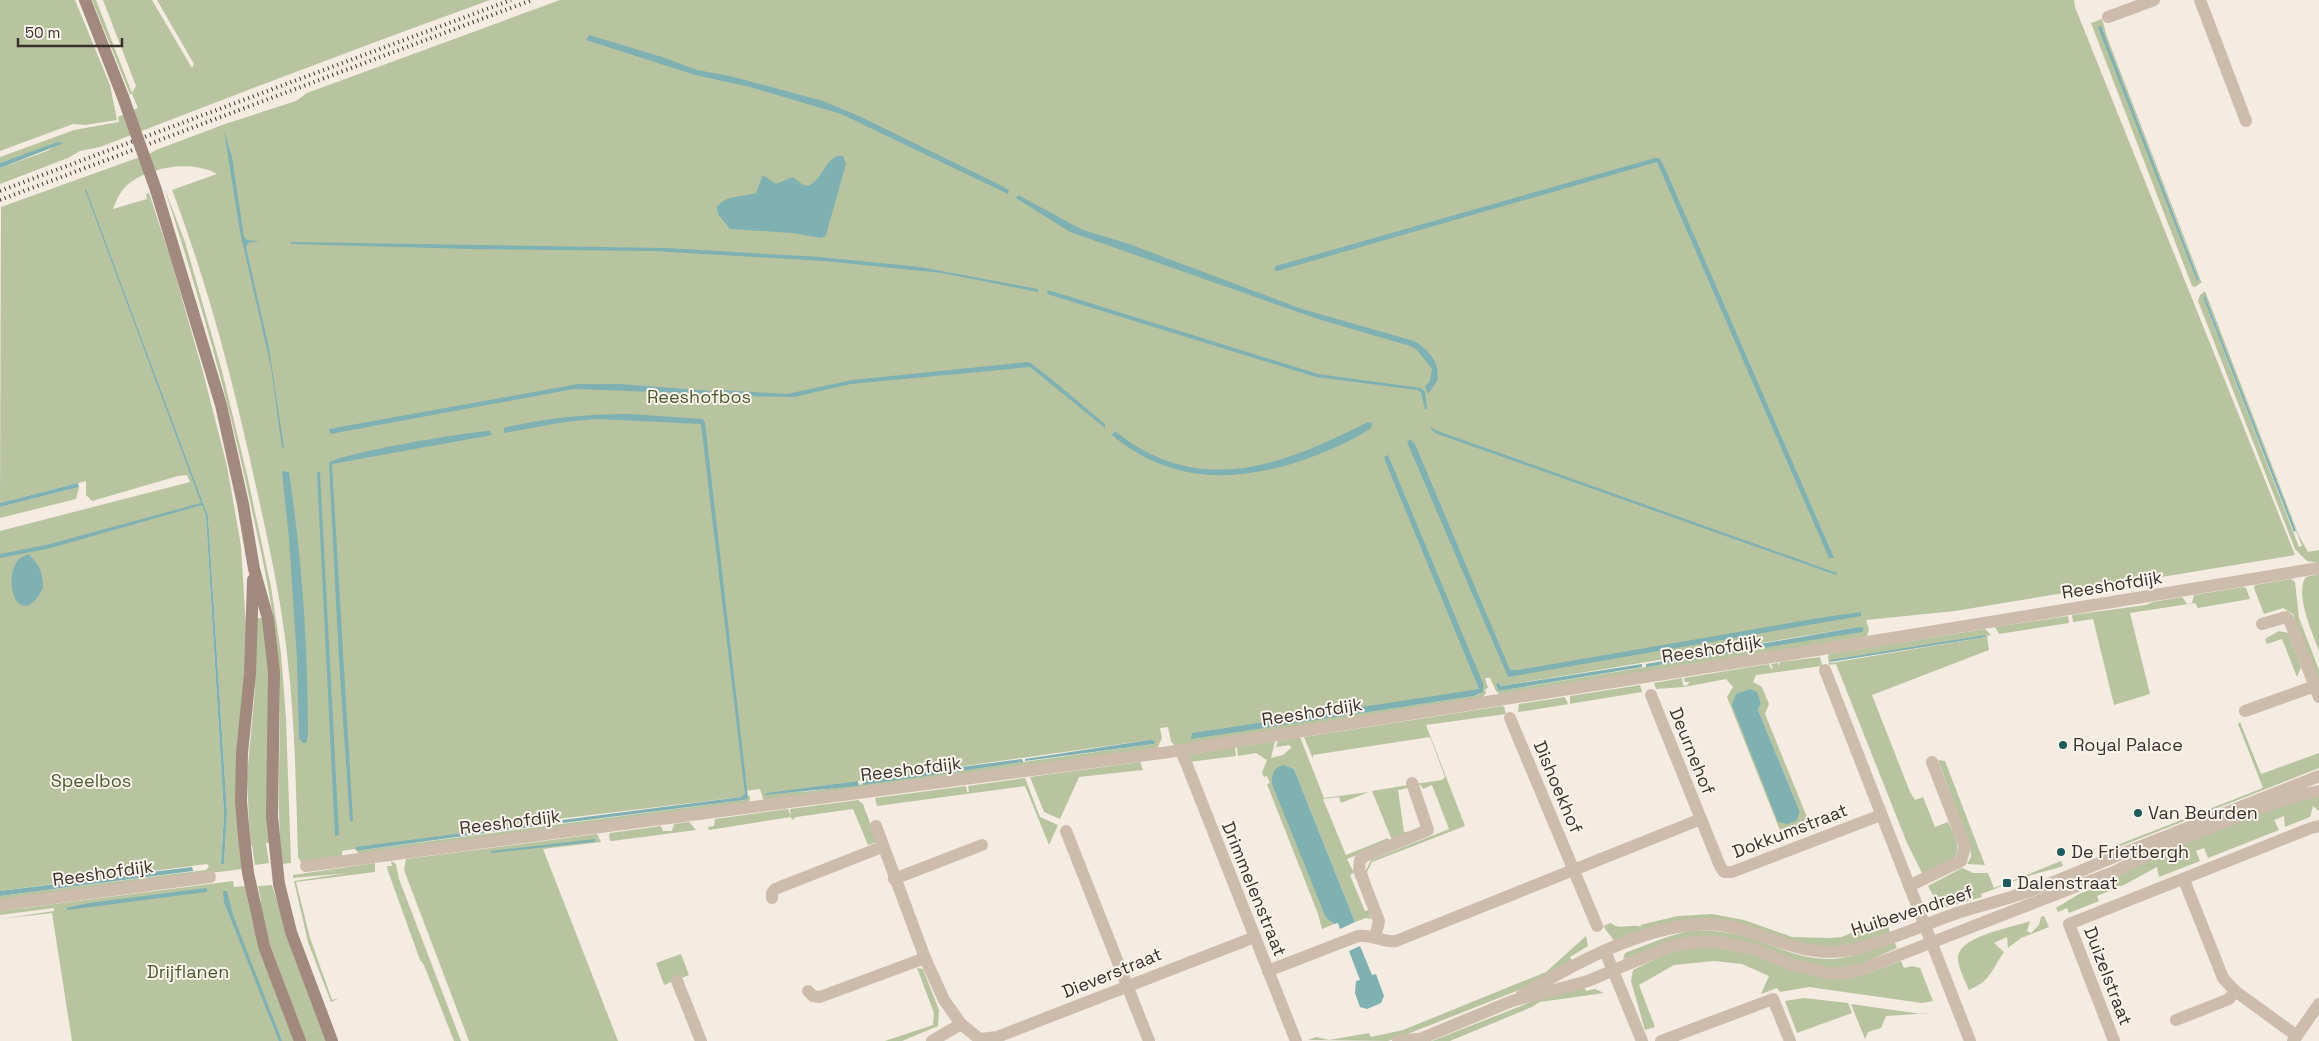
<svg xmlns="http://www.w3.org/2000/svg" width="2319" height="1041" font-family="'Space Grotesk',sans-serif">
	<rect width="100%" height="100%" fill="#f4ebe1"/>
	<g fill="#b8c4a0" fill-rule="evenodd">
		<polygon points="0,0 75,0 110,85 117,120 85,125 73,124 0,151"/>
		<path d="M 92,0 L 96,0 L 132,93 L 136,86 L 103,0 L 152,0 L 192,68 L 194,64 L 157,0 L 490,0 C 360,47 229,97 100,147 L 80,151 L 68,158 L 0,184 L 0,168 L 47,151 L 62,142 L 0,163 L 0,157 L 74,130 L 119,122 L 118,117 L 138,108 L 132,94 L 130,94 Z"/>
		<path d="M 560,0 L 2074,0 L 2075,7 L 2295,555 L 1955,611 L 1866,620 L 1869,630 L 1866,638 L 1501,696 L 1496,691 L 1490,678 L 1485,678 L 1488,688 L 1485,689 L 1486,693 L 1481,699 L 1175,746 L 1171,741 L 1168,727 L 1160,728 L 1162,738 L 1157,749 L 766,802 L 763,799 L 760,789 L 745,791 L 745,794 L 741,797 L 557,819 L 357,849 L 362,850 L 744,800 L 750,795 L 750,799 L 747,804 L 359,854 L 355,849 L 342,851 L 342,856 L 301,862 L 298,857 C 296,789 295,721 287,654 C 281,599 269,545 257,491 C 235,389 209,287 172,190 L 217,174 C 192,159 147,167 126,186 C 120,192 116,201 113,209 L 147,199 L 146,194 L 149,193 L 170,257 L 203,372 L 227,466 L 241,546 L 246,626 L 242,869 L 0,900 L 0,896 L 206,870 L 209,866 L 207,864 L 0,891 L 0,531 L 190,482 L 187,475 L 178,476 L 92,501 L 86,495 L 86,481 L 0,503 L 1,207 L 151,153 L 156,150 L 225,124 L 296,101 L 307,93 ZM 86,189 L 208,516 L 227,812 L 224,864 L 221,864 L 224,814 L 206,516 ZM 1858,627 L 1858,632 L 1499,691 L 1499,683 L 1501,686 ZM 1479,690 L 1480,694 L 1474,696 L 1192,738 L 1193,733 ZM 1149,740 L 1154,744 L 813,791 L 765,794 Z"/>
		<path d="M 2102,19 L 2107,37 L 2201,281 L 2202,282 L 2195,287 L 2192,286 L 2091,23 ZM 2101,26 L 2199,279 L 2197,281 Z"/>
		<path d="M 164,187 L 185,242 L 222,371 L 248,479 L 271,587 L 281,653 L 286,718 L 291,863 L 282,864 C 274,787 285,714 276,638 C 271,597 262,556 253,515 C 230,404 199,295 164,187 Z"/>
		<path d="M 2205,291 L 2299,536 L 2308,552 L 2319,550 L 2319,563 L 2307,561 L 2295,549 L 2198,301 L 2200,295 ZM 2205,296 L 2302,546 L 2299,547 L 2203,297 Z"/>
		<polygon points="79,487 76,499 0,518 0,507"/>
		<path d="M 2319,574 L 2319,651 C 2313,634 2294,593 2306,577 Z"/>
		<polygon points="2291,579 2295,582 2299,618 2319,670 2319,682 2293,614 2283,608 2264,614 2254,588 2255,585"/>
		<polygon points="2243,587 2246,588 2250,599 2198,608 2195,603 2130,613 2150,694 2114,705 2093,619 2073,622 2072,615 2146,605 2153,602 2182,597 2187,604 2192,603 2194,595"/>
		<polygon points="2068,616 2069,623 1999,634 1995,627"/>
		<polygon points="256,618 263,618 269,675 269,843 266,843 269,863 255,865 252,845 250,845 247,776 255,690"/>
		<path d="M 1985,629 L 1991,635 L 1987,636 L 1989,650 L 1872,695 L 1910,792 L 1915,800 L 1923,797 L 1935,827 L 1948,822 C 1953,834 1963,847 1954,859 L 1923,875 L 1907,843 L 1836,664 L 1829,665 L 1828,657 L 1829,654 ZM 1985,635 L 1986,637 L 1831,663 L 1830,661 Z"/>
		<polygon points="2279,631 2288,633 2301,667 2297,677 2282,639 2267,644 2265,639"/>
		<path d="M 1820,657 L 1822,666 L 1756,675 L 1753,682 L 1762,687 L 1769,704 L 1765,714 L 1809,822 L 1809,827 L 1788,835 L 1781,833 L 1727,697 L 1733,687 L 1726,679 L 1684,687 L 1656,689 L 1654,683 L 1682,678 L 1683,685 L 1686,686 L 1690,682 L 1685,682 L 1684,678 L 1769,664 L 1771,669 L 1773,668 L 1771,664 L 1778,663 L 1779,666 L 1780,662 ZM 1750,689 L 1761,704 L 1758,710 L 1800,812 L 1797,817 Z"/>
		<polygon points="1640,685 1642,692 1526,711 1518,712 1519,704 1565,697 1568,704 1570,704 1570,696"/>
		<polygon points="1502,706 1504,707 1506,714 1426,725 1465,826 1372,862 1367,872 1372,888 1365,872 1371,860 1449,829 1432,785 1423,789 1421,785 1415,786 1415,784 1442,780 1445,777 1430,737 1313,755 1313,759 1304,737"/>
		<polygon points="2240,722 2261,774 2319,753 2319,768 2103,853 2102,851 2263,788 2238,724"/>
		<polygon points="1300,737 1324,798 1369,792 1341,803 1339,797 1323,799 1346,855 1388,838 1389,842 1347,859 1354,873 1350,875 1365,911 1369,910 1371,919 1366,918 1355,922 1294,769 1284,765 1326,918 1334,924 1322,929 1318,914 1267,784 1270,783 1267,776 1264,777 1262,773 1267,760 1256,753 1238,756 1237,747 1275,741 1271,758 1283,755 1291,748 1290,745 1276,747 1278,741"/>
		<polygon points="1235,747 1236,756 1189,762 1189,756 1191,754"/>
		<polygon points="1938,760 1945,761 1985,865 1967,864 1971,857 1970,845"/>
		<polygon points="1140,762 1143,770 1079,777 1060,819 1044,812 1030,777"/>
		<polygon points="1025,778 1040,817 1058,825 1049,845 1025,786 877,806 875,798 966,786 967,792 969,792 968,786"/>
		<polygon points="1408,785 1408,788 1398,790 1404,832 1415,831 1392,840 1372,791"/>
		<path d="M 2319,793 L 2319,811 L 2313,806 L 2310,817 L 2285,827 L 2284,816 L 2274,820 L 2279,830 L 2208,858 L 2204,848 L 2196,851 L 2200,861 L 2159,877 L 2157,867 L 2122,886 L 2115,886 L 2114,880 L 2118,878 L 2117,875 C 2181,841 2250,815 2319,793 Z"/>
		<polygon points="858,800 863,804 877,842 868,845 853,809 796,817 792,820 791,817 709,830 708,827 714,826 715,819 788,809 791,817 790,809"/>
		<polygon points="689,822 696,830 612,841 610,841 609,835 610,833 661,826 663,831 672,831 674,824"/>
		<polygon points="597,834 601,842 543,849 618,1041 469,1041 404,870 406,859"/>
		<polygon points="391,861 396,864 399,879 461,1041 454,1041 424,965 420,960 388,871 387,866 392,866"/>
		<path d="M 2061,861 L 2063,866 C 2053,870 2042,871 2032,875 C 2015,880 1998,888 1981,894 L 1982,897 L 1947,907 L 1938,905 L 1928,886 L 1962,868 L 1973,873 L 1988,873 L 1994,888 Z"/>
		<polygon points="375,863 375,872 296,882 310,938 332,1000 339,998 331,1002 308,942 294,881 347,873 293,878 293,875"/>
		<polygon points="233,881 234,887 245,886 253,924 295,1041 72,1041 52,913 0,919 54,911 54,908 0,915 0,911"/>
		<polygon points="2108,883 2112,890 2097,896 2099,901 2069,913 2067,908 2058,912 2056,908 2079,894"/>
		<polygon points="272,885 294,956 327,1041 306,1041 268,939 259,902 261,902 258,886"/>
		<path d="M 1899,912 L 1895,922 L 1888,926 L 1890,932 L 1866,942 L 1824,950 L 1733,923 L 1615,942 L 1603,926 L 1611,923 C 1619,931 1631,923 1642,927 L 1640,925 L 1678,916 L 1712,914 L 1744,920 L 1792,937 L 1829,938 L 1842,937 Z"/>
		<path d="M 2044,916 L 2049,927 L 2021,938 L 2008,948 L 2007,937 L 1994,943 L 2004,952 C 1991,970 1992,980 1969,990 C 1965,981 1959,969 1958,960 C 1956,936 2012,928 2030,921 L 2027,931 L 2031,933 L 2039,925 L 2041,917 Z"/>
		<path d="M 1697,930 C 1714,931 1731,932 1747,937 C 1776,946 1800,960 1832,959 C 1854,958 1874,948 1894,941 L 1897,948 L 1857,966 L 1834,968 L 1814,966 L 1726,938 L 1623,959 L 1625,953 C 1647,945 1675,932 1697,930 Z"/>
		<polygon points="1586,936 1588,946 1570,957 1573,962 1519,990 1400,1037 1388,1041 1308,1040 1316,1037 1329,1040 1369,1033 1371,1037 1403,1030 1546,972"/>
		<polygon points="1709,946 1866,974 1901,961 1904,968 1912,966 1920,968 1933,1001 1922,1003 1809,987 1780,992 1777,988 1761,994 1769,976 1742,964 1714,961 1674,965 1639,985 1655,1027 1645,1030 1631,981 1633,970 1674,950"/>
		<polygon points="681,954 689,975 664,985 656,963"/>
		<polygon points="917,968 923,969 939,1010 938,1026 902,1041 885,1041 933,1025 934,1013"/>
		<polygon points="1584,986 1586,991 1595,989 1604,993 1540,1002 1532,1007 1450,1041 1432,1041 1536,1000"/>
		<polygon points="1804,998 1848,1003 1852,1013 1797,1033 1785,1001"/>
		<polygon points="1851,1004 1922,1014 1930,1013 1886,1016 1881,1028 1868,1032 1865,1039"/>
	</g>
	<g fill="#7fb0b2">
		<polygon points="2101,26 2199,280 2197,281 2098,27"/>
		<polygon points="589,35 662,57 697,70 730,76 823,101 861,117 998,184 1009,190 1008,194 841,114 750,87 695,75 586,40"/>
		<polygon points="224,131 232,157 244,237 247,240 259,241 248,243 246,247 269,348 284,448 282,448 271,367 240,232"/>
		<polygon points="58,142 64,143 0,168 0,163"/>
		<path d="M 837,156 L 843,156 L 846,164 L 826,235 L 822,238 L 792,233 L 730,229 L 718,214 L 717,207 C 725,195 744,197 756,193 L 763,175 L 776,184 L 793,177 L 803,185 L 808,186 C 822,180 823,163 837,156 Z"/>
		<polygon points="1655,158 1659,158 1664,166 1834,558 1829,558 1657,162 1277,271 1274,270 1276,266"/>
		<polygon points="86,189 208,516 227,812 224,864 221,864 224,814 206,516 202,505 47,549 0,558 0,554 46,545 201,503 85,190"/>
		<path d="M 1018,195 L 1083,230 L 1126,243 L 1302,309 L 1414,341 C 1429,350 1441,363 1437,381 L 1428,394 L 1425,386 L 1430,381 L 1432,369 L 1417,350 L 1410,346 L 1318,319 L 1070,232 L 1016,198 Z"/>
		<polygon points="291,242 665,248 820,257 920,267 1038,289 1038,292 942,273 824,261 653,251 469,249 291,244"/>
		<polygon points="1048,290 1318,374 1421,388 1425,392 1427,409 1425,410 1421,392 1417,390 1316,377 1047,294"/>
		<polygon points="2205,296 2296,531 2294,532 2203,297"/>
		<path d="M 1028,362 C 1034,363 1095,416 1105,424 L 1105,428 L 1030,367 L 851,384 L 794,397 L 719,396 L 720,390 L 787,394 L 852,380 Z"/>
		<polygon points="578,384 620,384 711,391 710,394 574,389 330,434 329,429"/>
		<path d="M 629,414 L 703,419 L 705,423 L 748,798 L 744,800 L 493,832 L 493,829 L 741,797 L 745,794 L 701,424 L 596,419 L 565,422 L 504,433 L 504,428 L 507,427 C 547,418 588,414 629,414 Z"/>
		<path d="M 1368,422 L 1372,423 L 1371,428 C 1352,441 1330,450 1309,458 C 1240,483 1171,485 1112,435 L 1115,431 C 1199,499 1283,465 1368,422 Z"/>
		<polygon points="1431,427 1435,430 1809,563 1837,573 1836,575 1435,433 1430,428"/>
		<path d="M 490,431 L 492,435 L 332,464 L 353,821 L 350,821 L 339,661 L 329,463 C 337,454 471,431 490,431 Z"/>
		<polygon points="1410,439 1415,444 1510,670 1518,670 1825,617 1861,612 1861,616 1508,677 1407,442"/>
		<polygon points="1388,455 1480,676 1483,683 1483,692 1474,696 1191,739 1192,733 1479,689 1386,463 1384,457"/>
		<path d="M 282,471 L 289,472 C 302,559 308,647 308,736 L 306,743 L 303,743 L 299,738 L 297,659 L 289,539 Z"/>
		<polygon points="317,472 320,472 339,835 335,836"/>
		<polygon points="78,483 79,487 0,507 0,503"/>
		<path d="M 28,554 C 39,564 43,571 43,588 C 20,634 0,579 19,559 C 21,557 26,555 28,554 Z"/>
		<polygon points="1858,627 1864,628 1862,632 1646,667 1646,664"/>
		<polygon points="1985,635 1986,637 1830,662 1831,660"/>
		<polygon points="1642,664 1642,667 1499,691 1496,684 1499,683 1501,686"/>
		<polygon points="1750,689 1757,692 1761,704 1758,710 1800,812 1796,821 1787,824 1778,822 1732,705 1736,694"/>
		<polygon points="1149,740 1155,741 1154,744 1025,761 1025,759"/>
		<polygon points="1022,759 1023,762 863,785 862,780"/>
		<path d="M 1284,765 L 1294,769 L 1355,922 L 1340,929 L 1338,923 L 1334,924 L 1326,918 L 1272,784 C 1272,773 1273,768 1284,765 Z"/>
		<polygon points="858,781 859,786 764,795 767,793"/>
		<polygon points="486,830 486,833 362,850 356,850 356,847"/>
		<polygon points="595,839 596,840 593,842 491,853 491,851"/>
		<polygon points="192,867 193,871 0,896 0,891"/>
		<polygon points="206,888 208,890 206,892 68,910 66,908 89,903"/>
		<polygon points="223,891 227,891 233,915 282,1041 279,1041 224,902"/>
		<polygon points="1360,946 1372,975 1376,974 1384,996 1381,1003 1367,1009 1360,1007 1355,993 1356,981 1360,980 1349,951"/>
	</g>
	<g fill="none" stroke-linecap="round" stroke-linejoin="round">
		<g stroke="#cdbbac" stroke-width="12">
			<polyline points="2200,0 2246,121"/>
			<polyline points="2108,17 2154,0"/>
			<polyline points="2262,624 2286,617 2290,622 2319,697"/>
			<polyline points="1825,670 1970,1041"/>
			<polyline points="1651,695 1701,819"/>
			<polyline points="2245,711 2315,686"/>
			<polyline points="1510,718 1597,926"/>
			<polyline points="1181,750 1296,1041"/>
			<polyline points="876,826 925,958 944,1000 961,1024 982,1041"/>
			<polyline points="1066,831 1149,1041"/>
			<polyline points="306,866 1169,752 1880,640 2319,568"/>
			<polyline points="894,879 982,845"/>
			<polyline points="2184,880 2223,978 2235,991 2297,1036"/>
			<polyline points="1909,886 1961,861 1965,847 1932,762"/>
			<polyline points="772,898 772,893 775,889 882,847"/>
			<polyline points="0,905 210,877"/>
			<polyline points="1375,937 1379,921 1359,870 1360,860 1365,856 1428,830 1412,783"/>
			<polyline points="1605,951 1642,1041"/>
			<path d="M 1268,971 L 1358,936 C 1372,934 1383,943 1396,941 L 1701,819 L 1720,866 L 1724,872 L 1732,872 L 1881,815"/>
			<polyline points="677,981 701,1041"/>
			<polyline points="808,991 813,996 820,997 925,958"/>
			<polyline points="2176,1020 2229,999 2235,991"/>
			<polyline points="981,1039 997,1037 1255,937"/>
			<polyline points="932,1041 961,1024"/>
			<polyline points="1661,1041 1773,999 1790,1041"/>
			<polyline points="2114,1041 2069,924 2311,828 2319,826"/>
			<polyline points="2293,1041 2319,1004"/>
		</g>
		<g stroke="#cdbbac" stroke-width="12">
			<path d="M 1521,996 C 1574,963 1664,914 1727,926 C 1771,935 1809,961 1855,949 C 1891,940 1925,924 1960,912 C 1983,905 2007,899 2030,891 C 2060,880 2090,867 2121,854 C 2187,828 2253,802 2319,776"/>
			<polyline points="1398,1041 1417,1039"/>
			<polyline points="1415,1041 1512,1001 1588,981 1671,946 1697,942 1721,942 1756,950 1790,964 1827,973 1845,973 1863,969 2116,871 2165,846 2257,809 2300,795 2319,791"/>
		</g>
		<g stroke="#a18a7d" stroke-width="12">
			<polyline points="85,0 123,97"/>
			<polyline points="156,190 221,405 243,504 254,569 268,619 274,672 272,817 279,884 291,932 332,1041"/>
			<polyline points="253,580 250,674 242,753 241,801 244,837 248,873 264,946 300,1041"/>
		</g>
		<g stroke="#3b302b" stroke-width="4" stroke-dasharray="1 4" stroke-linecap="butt">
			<polyline points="0,191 511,0"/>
			<polyline points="0,200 532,0"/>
		</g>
		<polyline stroke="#a18a7d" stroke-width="12" points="123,97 156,190"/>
	</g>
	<g fill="#1f5a5e" stroke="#fbf5ee" stroke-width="2">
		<circle cx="2063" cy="745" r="5"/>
		<circle cx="2138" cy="813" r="5"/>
		<circle cx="2061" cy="852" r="5"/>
		<rect x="2002" y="878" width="10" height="10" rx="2.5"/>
	</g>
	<g text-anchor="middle" stroke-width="4" stroke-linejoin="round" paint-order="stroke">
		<g font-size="18" fill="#4a5a2e" stroke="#fbf5ee">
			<text x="699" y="403">Reeshofbos</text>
			<text x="91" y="787">Speelbos</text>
			<text x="188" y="978">Drijflanen</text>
		</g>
		<g font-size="18" fill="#3b302b" stroke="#fbf5ee">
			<text transform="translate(2112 585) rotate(-9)" y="6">Reeshofdijk</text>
			<text transform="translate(1712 649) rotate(-9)" y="6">Reeshofdijk</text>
			<text transform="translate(1312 712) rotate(-9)" y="6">Reeshofdijk</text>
			<text transform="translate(1692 751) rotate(68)" y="6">Deurnehof</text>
			<text transform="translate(911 769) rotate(-7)" y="6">Reeshofdijk</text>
			<text transform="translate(1558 787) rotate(67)" y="6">Dishoekhof</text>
			<text transform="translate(510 822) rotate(-7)" y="6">Reeshofdijk</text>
			<text transform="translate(1790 831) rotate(-21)" y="6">Dokkumstraat</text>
			<text transform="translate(103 873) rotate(-8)" y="6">Reeshofdijk</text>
			<text transform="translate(1254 889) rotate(68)" y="6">Drimmelenstraat</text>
			<text transform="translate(1912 911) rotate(-18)" y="6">Huibevendreef</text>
			<text transform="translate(1112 973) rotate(-22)" y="6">Dieverstraat</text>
			<text transform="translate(2108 976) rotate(69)" y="6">Duizelstraat</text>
		</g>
		<g font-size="18" fill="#3b302b" stroke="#fbf5ee" text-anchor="start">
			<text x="2073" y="751">Royal Palace</text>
			<text x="2148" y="819">Van Beurden</text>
			<text x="2071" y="858">De Frietbergh</text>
			<text x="2017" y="889">Dalenstraat</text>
		</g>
	</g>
	<path d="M18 38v8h104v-8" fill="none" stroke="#3b302b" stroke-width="2.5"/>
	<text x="25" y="38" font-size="15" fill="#3b302b" stroke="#fbf5ee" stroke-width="4" paint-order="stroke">50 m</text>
</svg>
